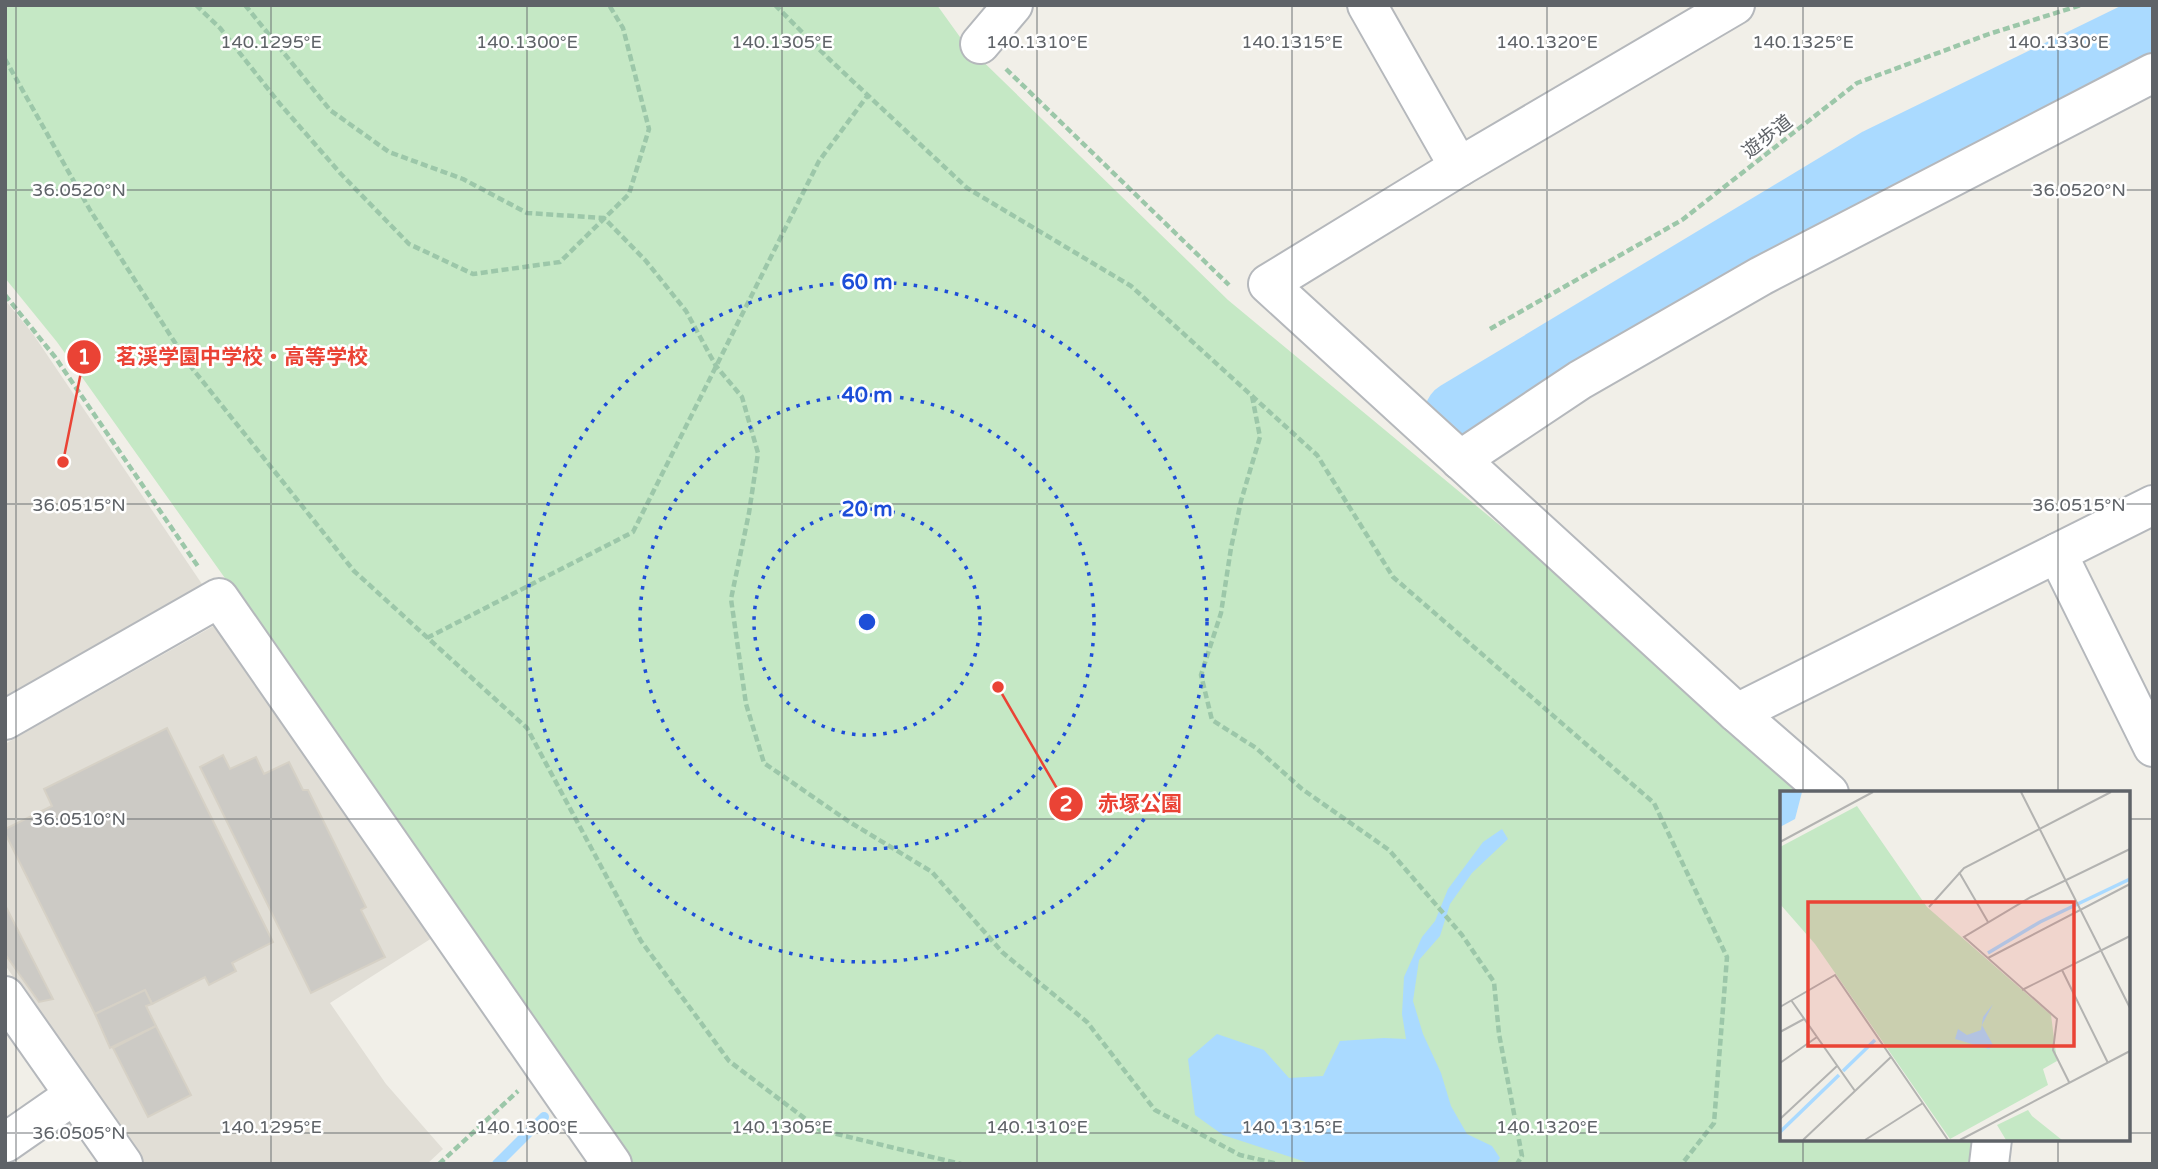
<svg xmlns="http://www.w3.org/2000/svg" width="2158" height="1169" font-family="'Varela Round','Noto Sans JP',sans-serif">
	<rect width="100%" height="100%" fill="#f1efe8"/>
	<g fill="#e1ded6">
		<polygon points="5,300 33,334 206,590 5,702"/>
		<polygon points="217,624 432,938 330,1003 386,1084 443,1149 427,1164 144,1164 5,965 5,744"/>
	</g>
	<polygon fill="#c5e8c5" points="5,5 937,5 965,44 1228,300 1823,793 1782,793 1782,1139 1988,1139 1990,1164 620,1164 514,991 227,581 57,342 5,278"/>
	<polygon fill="#aadaff" points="1502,829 1508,839 1472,873 1450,904 1440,936 1419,960 1413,1001 1423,1034 1441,1073 1451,1106 1467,1134 1492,1146 1500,1158 1496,1164 1312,1164 1223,1135 1195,1115 1188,1059 1217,1034 1264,1050 1289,1078 1323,1076 1340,1041 1384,1038 1406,1039 1402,1014 1404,977 1422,937 1435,921 1448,889 1483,842"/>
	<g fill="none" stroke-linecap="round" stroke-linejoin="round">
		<polyline stroke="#aadaff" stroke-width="10" points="497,1164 544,1117"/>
		<polyline stroke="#aadaff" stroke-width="68" points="1458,415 1880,161 2153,28"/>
	</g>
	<g fill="#cccac5" stroke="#d6d1c6" stroke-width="2">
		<polygon points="167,728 273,942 232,963 236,971 209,985 205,977 152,1004 145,990 95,1014 5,833 5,829 52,806 44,789"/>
		<polygon points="223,755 230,769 256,757 264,774 289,762 303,790 308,790 366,907 361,910 385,957 311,993 200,767"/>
		<polygon points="5,905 53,999 39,1002 5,954"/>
		<polygon points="145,990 152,1004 146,1006 156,1026 110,1048 95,1014"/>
		<polygon points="156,1026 191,1095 148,1117 113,1048"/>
	</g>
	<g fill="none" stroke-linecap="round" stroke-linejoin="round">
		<defs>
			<g id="minor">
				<polyline points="1367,5 1459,167"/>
				<polyline points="1735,5 1459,167 1268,284 1737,713 1829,793"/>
				<polyline points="980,44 1013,5"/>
				<polyline points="1460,460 1580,380 1761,276 2153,73"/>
				<polyline points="2057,553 2153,747"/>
				<polyline points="1737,713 2153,505"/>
				<polyline points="5,720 219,598 612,1164"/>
				<polyline points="5,996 123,1164"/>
				<polyline points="5,1143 74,1095"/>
				<polyline points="1989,1164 1992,1139"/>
			</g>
		</defs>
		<use href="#minor" stroke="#b5b8bc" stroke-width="42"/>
		<g stroke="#9cc7a9" stroke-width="4.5" stroke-dasharray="7 3.5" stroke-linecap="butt">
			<polyline points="196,5 220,28 280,104 341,174 409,244 473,274 560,262 629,194 649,129 623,28 609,5"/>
			<polyline points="245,5 330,110 389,152 463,179 527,213 604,218 646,261 686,311 716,366 742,397 758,453 749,513 731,599 746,704 764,763 848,821 932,872 1002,952 1087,1022 1155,1110 1240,1155 1278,1164"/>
			<polyline points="775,5 828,58 967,188 1131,286 1317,455 1393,577 1654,803 1727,957 1714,1123 1682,1164"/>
			<polyline points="5,59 90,210 188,363 354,571 527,728 641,941 729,1061 820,1130 961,1164"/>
			<polyline points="1006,69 1229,285"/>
			<polyline points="5,295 55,357 199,568"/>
			<polyline points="1490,329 1682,220 1857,83 1989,34 2081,5"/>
			<polyline points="1252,396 1260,437 1241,501 1231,548 1221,613 1201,675 1212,720 1256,748 1302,789 1389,850 1462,935 1494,982 1499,1034 1522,1156 1517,1164"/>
			<polyline points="427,638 633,532 819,161 868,95"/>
			<polyline points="439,1164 518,1091"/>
		</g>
		<use href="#minor" stroke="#fff" stroke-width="38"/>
	</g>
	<path fill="none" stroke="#5f6368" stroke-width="2" stroke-opacity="0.45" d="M 16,5 L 16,1164M 271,5 L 271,1164M 527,5 L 527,1164M 782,5 L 782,1164M 1037,5 L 1037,1164M 1292,5 L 1292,1164M 1547,5 L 1547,1164M 1803,5 L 1803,793M 2058,5 L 2058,793M 5,190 L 2153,190M 5,504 L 2153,504M 5,819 L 1782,819M 2128,819 L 2153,819M 5,1133 L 1782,1133M 2128,1133 L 2153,1133M 1803,1139 L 1803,1164M 2058,1139 L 2058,1164"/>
	<g fill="none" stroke="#1d4ed8" stroke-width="3.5" stroke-dasharray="3.5 7">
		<circle cx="867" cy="622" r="113"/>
		<circle cx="867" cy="622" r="227"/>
		<circle cx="867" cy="622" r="340"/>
	</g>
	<g text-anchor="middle" stroke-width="5" stroke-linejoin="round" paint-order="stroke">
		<g font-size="19" fill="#5f6368" stroke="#fff">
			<text transform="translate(1767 136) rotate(-38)" y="7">遊歩道</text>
		</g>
	</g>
	<g transform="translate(1780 791)">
		<rect width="350" height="350" fill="#f1efe8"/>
		<path d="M 77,15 L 147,116 L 271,224 L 277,270 L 263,278 L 268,294 L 170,348 L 35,153 L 0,113 L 0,56 ZM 248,319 L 252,325 L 282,349 L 226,349 L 217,334 Z" fill="#c5e8c5"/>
		<path d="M 0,1 L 22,1 L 15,28 L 0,36 ZM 213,213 L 202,234 L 213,254 L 209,258 L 175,248 L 178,238 L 187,244 L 201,239 L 203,226 Z" fill="#aadaff"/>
		<path fill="none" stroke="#aadaff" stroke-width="3.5" d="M 208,162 L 260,131 L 350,88M 63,280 L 95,249M 0,341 L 59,284"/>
		<path fill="none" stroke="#b3b3b1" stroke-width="2" d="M 241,1 L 350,217M 0,51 L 93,1M 179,81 L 208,131M 149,116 L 184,77 L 331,1M 208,167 L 350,93M 282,179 L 328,272M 242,199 L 350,145M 11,209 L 75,300M 0,216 L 55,184 L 168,349M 0,241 L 24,228M 0,272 L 37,246M 289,291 L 273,259 L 277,228 L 184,146 L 251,106 L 350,58M 0,328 L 57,275M 23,349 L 111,266M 85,349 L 143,312M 180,349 L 350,260"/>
		<path fill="#ea4335" fill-opacity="0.15" stroke="#ea4335" stroke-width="3.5" d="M 28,111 L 294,111 L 294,255 L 28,255 Z"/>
		<rect width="350" height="350" fill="none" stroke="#5f6368" stroke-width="3.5"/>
	</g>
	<g font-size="18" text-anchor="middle" fill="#5f6368" stroke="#fff" stroke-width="5" stroke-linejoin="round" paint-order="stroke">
		<text x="271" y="48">140.1295°E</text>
		<text x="527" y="48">140.1300°E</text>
		<text x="782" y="48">140.1305°E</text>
		<text x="1037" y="48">140.1310°E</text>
		<text x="1292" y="48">140.1315°E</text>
		<text x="1547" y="48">140.1320°E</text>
		<text x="1803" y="48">140.1325°E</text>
		<text x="2058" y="48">140.1330°E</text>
		<text x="79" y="196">36.0520°N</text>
		<text x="2079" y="196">36.0520°N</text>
		<text x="79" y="511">36.0515°N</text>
		<text x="2079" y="511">36.0515°N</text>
		<text x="79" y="825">36.0510°N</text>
		<text x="271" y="1133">140.1295°E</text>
		<text x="527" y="1133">140.1300°E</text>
		<text x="782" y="1133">140.1305°E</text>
		<text x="1037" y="1133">140.1310°E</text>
		<text x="1292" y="1133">140.1315°E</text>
		<text x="1547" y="1133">140.1320°E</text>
		<text x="79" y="1139">36.0505°N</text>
	</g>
	<circle cx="867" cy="622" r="10" fill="#1d4ed8" stroke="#fff" stroke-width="3.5"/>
	<g font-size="21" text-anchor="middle" font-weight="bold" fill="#1d4ed8" stroke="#fff" stroke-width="5" stroke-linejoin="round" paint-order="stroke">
		<text x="867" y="289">60 m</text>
		<text x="867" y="402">40 m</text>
		<text x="867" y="516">20 m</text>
	</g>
	<path fill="none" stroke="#ea4335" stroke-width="2.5" d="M63 462L84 357M998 687L1066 804"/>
	<g fill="#ea4335" stroke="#fff" stroke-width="2.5">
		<circle cx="63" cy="462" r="7"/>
		<circle cx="998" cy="687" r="7"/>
		<circle cx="84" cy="357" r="18"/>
		<circle cx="1066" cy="804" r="18"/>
	</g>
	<g font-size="21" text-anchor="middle" font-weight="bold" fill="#fff">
		<text x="84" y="364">1</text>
		<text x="1066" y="811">2</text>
	</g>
	<g font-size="21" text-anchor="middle" font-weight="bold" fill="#ea4335" stroke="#fff" stroke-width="5" stroke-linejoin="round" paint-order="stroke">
		<text x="242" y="364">茗渓学園中学校・高等学校</text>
		<text x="1140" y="811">赤塚公園</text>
	</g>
	<rect width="2158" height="1169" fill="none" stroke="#5f6368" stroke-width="14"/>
</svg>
